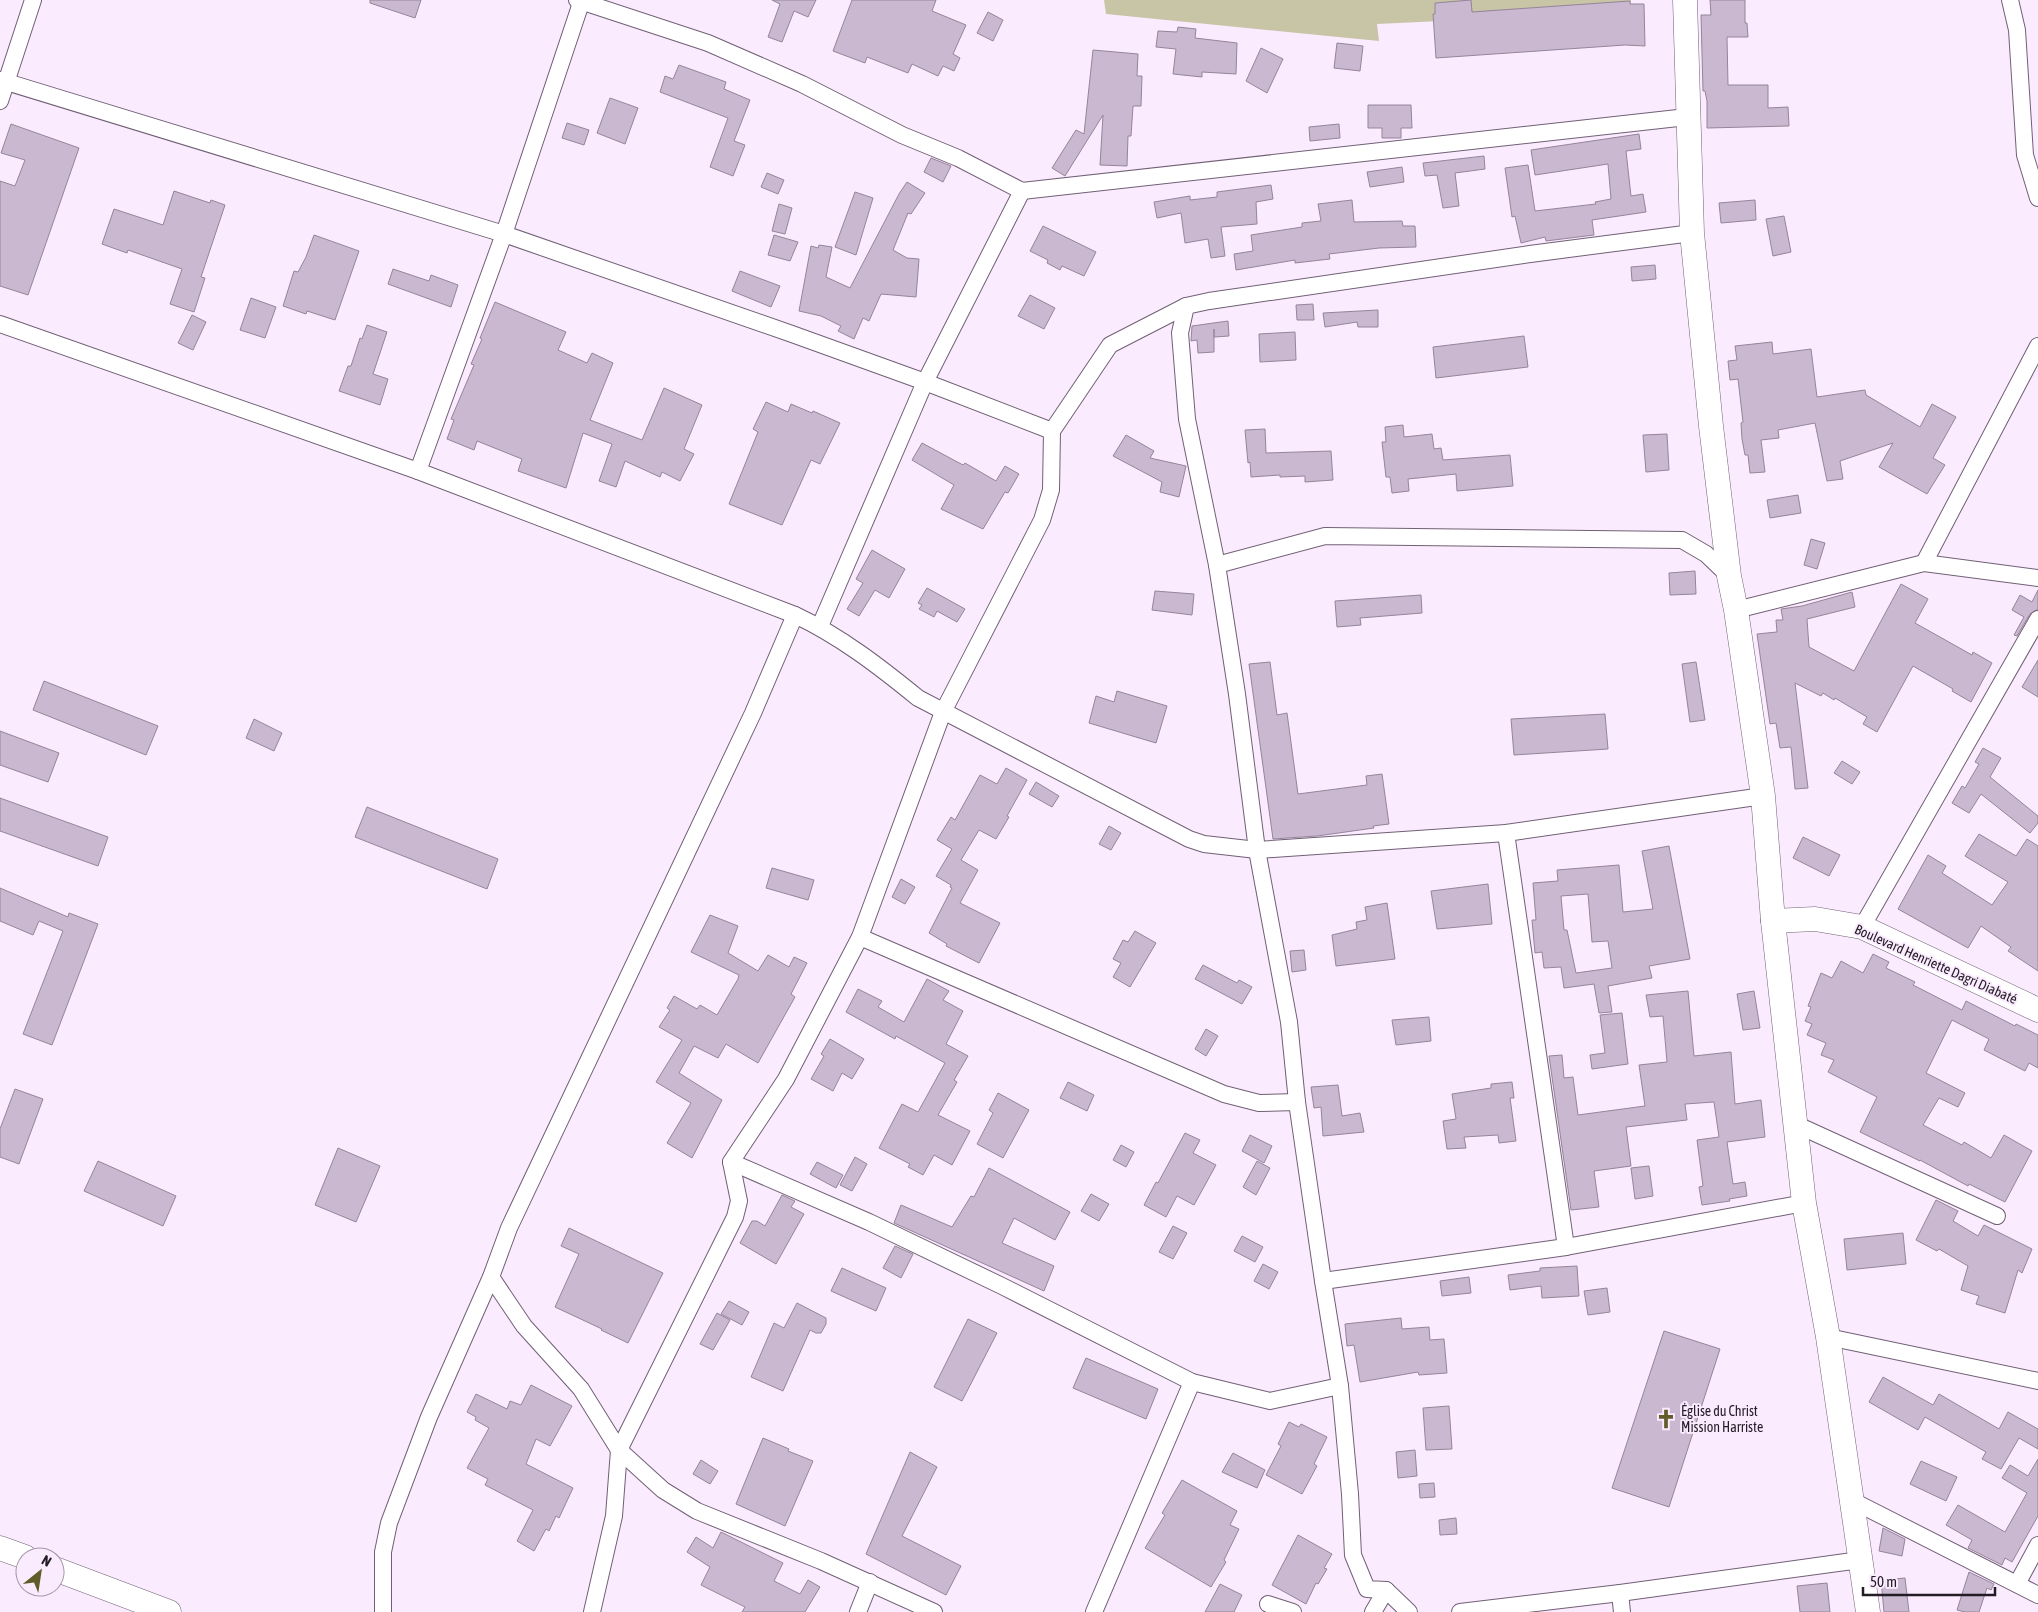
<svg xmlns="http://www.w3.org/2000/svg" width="2038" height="1612" font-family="'Asap Condensed',sans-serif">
	<rect width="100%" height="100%" fill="#fbebff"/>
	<polygon fill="#c8c4a6" points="1104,0 1631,0 1631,12 1377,24 1379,41 1106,14"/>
	<g fill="#cab8d0" stroke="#95849a" fill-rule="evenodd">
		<polygon points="370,0 421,0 415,18 370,3"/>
		<polygon points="772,0 816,0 808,17 794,11 782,42 768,37 780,4"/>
		<polygon points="852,0 936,0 932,11 966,25 953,54 960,58 954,71 943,66 938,76 912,64 908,73 867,57 865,63 833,51"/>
		<polygon points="1471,0 1472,12 1630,1 1630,4 1644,4 1645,46 1625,45 1436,58 1433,14 1435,14 1435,3"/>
		<polygon points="1710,0 1745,0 1745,23 1747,23 1748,37 1727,37 1728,85 1768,85 1768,108 1788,107 1789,126 1707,128 1707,101 1705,91 1703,91 1701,15 1711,15"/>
		<polygon points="988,12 1003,20 993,41 977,33"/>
		<polygon points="1178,27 1196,29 1195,38 1237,43 1236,74 1202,72 1202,77 1173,74 1176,49 1156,47 1158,31 1177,32"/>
		<polygon points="1337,43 1363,46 1360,71 1334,68"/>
		<polygon points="1261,48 1283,59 1267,93 1246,81"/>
		<polygon points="1093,50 1138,54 1137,76 1142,76 1141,106 1133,106 1131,136 1128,136 1127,166 1100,165 1103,115 1065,176 1052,168 1076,130 1084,134"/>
		<polygon points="679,65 726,82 724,89 750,100 734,141 745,145 733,176 710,167 728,118 660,92 665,76 673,79"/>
		<polygon points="610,98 638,108 625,144 597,133"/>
		<polygon points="1368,105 1411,105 1412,128 1401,128 1401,138 1382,138 1382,128 1368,128"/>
		<polygon points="567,123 589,130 584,145 562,138"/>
		<polygon points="11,124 79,148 28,295 0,286 0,181 15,186 25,160 1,153"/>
		<polygon points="1339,124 1340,138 1310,141 1309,127"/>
		<polygon points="1639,134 1641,149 1626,151 1631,196 1643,194 1646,212 1592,220 1594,235 1546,241 1545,237 1521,243 1515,216 1512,217 1505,168 1528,165 1535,211 1596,204 1595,202 1611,199 1608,164 1535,175 1531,150"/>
		<polygon points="1484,156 1485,169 1455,173 1459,206 1443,208 1437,175 1425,176 1423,163"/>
		<polygon points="931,158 951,166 943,182 924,172"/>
		<polygon points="1402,167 1404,182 1370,187 1367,172"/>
		<polygon points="767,173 784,180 778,194 761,187"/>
		<polygon points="907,182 925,193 911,214 908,213 893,250 907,258 919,259 916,297 881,294 869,321 863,318 854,339 838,331 841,326 821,316 799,311 811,246 818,248 819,245 832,247 826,277 850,288 899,194"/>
		<polygon points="1271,185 1273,199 1256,202 1257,224 1221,227 1225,256 1211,258 1208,239 1185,243 1181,213 1157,218 1154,202 1190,196 1190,200 1217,197 1217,192"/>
		<polygon points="174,191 210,203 211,200 225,205 201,277 205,278 194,312 170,304 182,269 128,250 127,253 102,244 114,209 163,225"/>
		<polygon points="855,192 873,198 856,255 835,247"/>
		<polygon points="1352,200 1354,222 1402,221 1403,226 1415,226 1416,247 1379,248 1329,254 1330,259 1295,263 1295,260 1236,270 1234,254 1253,251 1251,235 1302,227 1302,223 1321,221 1318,204"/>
		<polygon points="1755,200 1756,220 1721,223 1719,203"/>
		<polygon points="779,204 792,208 785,234 772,231"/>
		<polygon points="1784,216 1791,252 1773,256 1766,219"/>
		<polygon points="1043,226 1096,252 1084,276 1062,266 1060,270 1047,263 1048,260 1030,251"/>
		<polygon points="314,235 359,251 335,320 307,311 306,314 283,306 294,271 298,272 306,257"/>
		<polygon points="774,235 798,242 790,261 768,255"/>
		<polygon points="1655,265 1656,279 1632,281 1631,267"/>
		<polygon points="393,269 429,281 431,275 458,285 451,307 388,284"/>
		<polygon points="740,271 780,286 771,307 732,291"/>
		<polygon points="1030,295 1055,308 1044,329 1018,316"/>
		<polygon points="251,298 276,307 265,338 240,330"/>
		<polygon points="495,302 566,332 558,350 587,363 592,353 613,363 590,420 642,440 664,388 702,405 684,449 694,454 680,481 662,472 660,477 625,461 616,487 599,481 612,444 583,433 566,488 518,471 522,459 477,441 474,450 447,439 454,420 451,419 474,365 471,364 482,339 480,338"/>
		<polygon points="1313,304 1314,320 1297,320 1296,305"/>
		<polygon points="1378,310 1378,327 1358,327 1357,322 1325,327 1323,313"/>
		<polygon points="192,315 206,322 193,350 178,343"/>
		<polygon points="1228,321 1229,336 1214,337 1214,329 1214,352 1198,353 1197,340 1191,341 1192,326"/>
		<polygon points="367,325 387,332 373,374 388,379 380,405 339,391 348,366 351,366 360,338 362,339"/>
		<polygon points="1295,332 1296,360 1260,362 1259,334"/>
		<polygon points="1524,336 1528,367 1436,378 1433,347"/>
		<polygon points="1772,342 1773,354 1811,349 1817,397 1865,390 1866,395 1920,427 1932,404 1956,417 1933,458 1945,465 1927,494 1879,467 1893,443 1840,461 1843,479 1827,481 1815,423 1778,430 1779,438 1761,440 1765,472 1750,473 1748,455 1745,455 1742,439 1741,423 1743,422 1738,379 1730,380 1728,361 1737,360 1735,346"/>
		<polygon points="766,402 788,412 791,404 812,413 813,411 840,423 820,464 811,460 782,525 729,504 758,432 753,429"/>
		<polygon points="1403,425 1404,437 1432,434 1434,449 1441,448 1443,460 1510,455 1513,486 1457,491 1456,474 1408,479 1409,491 1392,493 1390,477 1386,477 1382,442 1386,442 1385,427"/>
		<polygon points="1265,429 1266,453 1331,451 1333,480 1305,482 1305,476 1280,477 1280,475 1251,477 1250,462 1248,463 1245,430"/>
		<polygon points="1667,434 1669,470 1646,472 1643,435"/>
		<polygon points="1126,435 1154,451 1150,458 1186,466 1179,497 1160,492 1162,482 1113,456"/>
		<polygon points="922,443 963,465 965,463 996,481 1005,466 1019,474 1008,493 1005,492 983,529 941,509 954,485 912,460"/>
		<polygon points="1798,495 1801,513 1770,518 1767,500"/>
		<polygon points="1811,539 1825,543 1817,569 1804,565"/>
		<polygon points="872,550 905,569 889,598 875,590 859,616 847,609 863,583 856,579"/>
		<polygon points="1695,571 1696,594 1670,595 1669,573"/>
		<polygon points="1901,584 1928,599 1915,623 1972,655 1973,652 1992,663 1971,702 1952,691 1953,689 1913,666 1877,732 1863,724 1867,717 1835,698 1834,700 1823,693 1821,696 1795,683 1808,788 1795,789 1791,747 1780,748 1776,723 1770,724 1757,634 1777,632 1776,620 1783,620 1781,609 1802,606 1852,592 1855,607 1807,619 1809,647 1854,671"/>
		<polygon points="927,588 965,609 957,622 937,611 934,617 919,609 922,605 918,603"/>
		<polygon points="2038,590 2038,609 2030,614 2017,636 2014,635 2024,617 2012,610 2020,595 2032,602"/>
		<polygon points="1155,591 1194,594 1192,615 1152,610"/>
		<polygon points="1421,595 1422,613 1360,618 1361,625 1337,627 1335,601"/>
		<polygon points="2038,660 2038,697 2022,687"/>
		<polygon points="1270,662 1277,715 1287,713 1298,794 1367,785 1366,776 1382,774 1389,824 1373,826 1374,828 1317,836 1273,839 1249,664"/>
		<polygon points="1696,662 1705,720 1690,722 1682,664"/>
		<polygon points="44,681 158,726 146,755 33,710"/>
		<polygon points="1117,691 1167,706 1156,743 1089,723 1096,696 1114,702"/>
		<polygon points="1605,714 1608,749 1514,755 1511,719"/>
		<polygon points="254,719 282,733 274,751 246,738"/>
		<polygon points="0,731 59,753 48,782 0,765"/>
		<polygon points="1983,748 2001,758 1990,777 2038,816 2038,823 2030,833 1981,794 1969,813 1952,803 1962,786 1965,788 1979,764 1975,762"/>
		<polygon points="1842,761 1860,772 1852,784 1834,773"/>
		<polygon points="1006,768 1027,780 1007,816 1009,817 996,839 979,830 961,860 978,870 960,903 1000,923 979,963 946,946 947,944 929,933 952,888 950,887 951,885 936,876 952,849 937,840 951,817 955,820 980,775 997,784"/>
		<polygon points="1036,782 1059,796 1052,807 1029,794"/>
		<polygon points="0,798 108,837 98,866 0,831"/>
		<polygon points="367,807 498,859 487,889 355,837"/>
		<polygon points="1109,826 1121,833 1111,850 1099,844"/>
		<polygon points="1979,834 2016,856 2027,839 2038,846 2038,971 2008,951 2011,947 1981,926 1968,948 1898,909 1928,855 1946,866 1942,873 1992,905 2008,882 1965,856"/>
		<polygon points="1803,837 1840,855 1829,876 1793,858"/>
		<path d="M 1669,846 L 1690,959 L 1649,966 L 1652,978 L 1608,986 L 1612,1012 L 1599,1013 L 1594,984 L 1564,988 L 1561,967 L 1544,968 L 1542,952 L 1535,953 L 1532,920 L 1536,920 L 1533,883 L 1558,881 L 1557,870 L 1619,865 L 1623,912 L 1653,909 L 1642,851 ZM 1588,894 L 1592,942 L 1608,941 L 1612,968 L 1576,973 L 1567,930 L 1564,930 L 1561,896 Z"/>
		<polygon points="772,868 814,880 808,900 766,888"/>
		<polygon points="901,879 915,887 905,904 892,897"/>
		<polygon points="1488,884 1492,924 1437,929 1431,891"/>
		<polygon points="0,888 68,917 69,913 98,924 52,1045 23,1034 63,931 39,921 33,935 0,921"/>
		<polygon points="1387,903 1395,959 1336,966 1332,935 1357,929 1356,922 1367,920 1365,907"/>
		<polygon points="710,915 738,926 728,953 758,971 768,955 789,967 794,957 807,963 791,994 795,997 758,1063 726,1044 718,1058 694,1046 679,1073 722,1100 692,1158 667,1143 691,1103 656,1082 682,1040 659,1027 670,1010 667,1008 674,996 697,1009 700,1005 717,1015 738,979 739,975 691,952"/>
		<polygon points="1135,931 1156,943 1130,987 1113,977 1121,963 1113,959 1123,940 1128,942"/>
		<polygon points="1304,950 1306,970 1292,972 1290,951"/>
		<polygon points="1873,954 1889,962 1886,968 1915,982 1913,985 1962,1010 1966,1001 2015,1026 2016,1024 2038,1035 2038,1068 2029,1063 2025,1071 1984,1050 1989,1039 1952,1020 1926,1073 1965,1093 1958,1107 1939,1098 1923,1125 1962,1145 1964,1142 1991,1158 2004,1135 2032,1151 2005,1202 1969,1184 1968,1186 1920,1160 1920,1161 1860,1132 1877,1097 1828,1072 1834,1060 1821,1055 1826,1043 1807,1035 1812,1024 1805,1021 1811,1007 1808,1006 1821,973 1832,978 1841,961 1863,973"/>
		<polygon points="1203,965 1237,983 1239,980 1252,987 1242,1004 1195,979"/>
		<polygon points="927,979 949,991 943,1000 963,1011 946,1044 968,1056 954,1080 957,1082 938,1115 970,1131 952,1165 934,1155 923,1175 908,1167 910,1164 879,1148 902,1104 918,1112 945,1063 896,1036 895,1039 846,1012 858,989 882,1001 878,1007 904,1022"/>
		<polygon points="1688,991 1694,1056 1731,1052 1735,1104 1761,1100 1765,1137 1727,1142 1733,1184 1745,1182 1747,1196 1729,1199 1730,1201 1702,1205 1699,1187 1703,1186 1697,1140 1719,1137 1714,1102 1685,1104 1687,1120 1626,1127 1631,1166 1594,1171 1599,1207 1571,1210 1549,1056 1562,1055 1564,1078 1573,1077 1578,1115 1645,1106 1639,1065 1667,1062 1663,1016 1650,1017 1646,995"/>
		<polygon points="1754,991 1760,1028 1743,1030 1737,994"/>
		<polygon points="1622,1013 1628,1064 1592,1069 1590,1055 1605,1053 1600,1015"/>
		<polygon points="1429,1017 1431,1041 1396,1045 1392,1020"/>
		<polygon points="1206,1029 1218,1036 1206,1056 1195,1049"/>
		<polygon points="830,1039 864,1059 852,1079 842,1073 833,1091 811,1079 824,1056 821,1054"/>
		<polygon points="1068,1082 1094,1095 1087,1111 1060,1098"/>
		<polygon points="1512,1082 1514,1098 1510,1098 1516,1141 1499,1143 1498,1135 1464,1137 1466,1148 1447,1149 1443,1121 1456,1119 1452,1094 1491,1088 1491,1084"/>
		<polygon points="1338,1085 1342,1116 1360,1113 1364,1132 1323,1136 1321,1107 1314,1108 1311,1087"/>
		<polygon points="15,1089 43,1099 19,1164 0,1157 0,1129"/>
		<polygon points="998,1093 1029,1110 1003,1158 977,1144 993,1113 989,1110"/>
		<polygon points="1185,1133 1200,1140 1193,1153 1216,1165 1194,1205 1177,1196 1166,1217 1144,1205 1156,1182 1158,1183"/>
		<polygon points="1250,1135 1272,1146 1264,1163 1242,1151"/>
		<polygon points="1121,1145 1134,1152 1126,1167 1113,1160"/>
		<polygon points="338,1148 380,1166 356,1222 315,1205"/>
		<polygon points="855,1157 867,1164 852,1191 840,1185"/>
		<polygon points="98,1161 176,1196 163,1226 84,1191"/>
		<polygon points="1257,1161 1270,1168 1256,1195 1243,1187"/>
		<polygon points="817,1162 843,1175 836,1188 810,1174"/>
		<polygon points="1649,1166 1653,1196 1635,1199 1631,1168"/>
		<polygon points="989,1168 1070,1212 1055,1240 1014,1218 1002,1243 1054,1266 1044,1291 894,1223 901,1205 952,1227 971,1196 974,1197"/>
		<polygon points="1091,1194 1109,1204 1099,1221 1081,1211"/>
		<polygon points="782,1195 795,1201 791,1207 804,1214 776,1264 740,1243 752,1221 757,1221 765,1226"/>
		<polygon points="1936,1200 1958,1211 1953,1221 1978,1236 1984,1225 2032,1249 2022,1273 2018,1270 2005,1313 1976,1304 1979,1296 1961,1290 1968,1266 1939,1249 1937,1251 1916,1240"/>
		<polygon points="1173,1226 1187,1233 1173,1259 1159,1252"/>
		<polygon points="569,1228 663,1273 628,1343 601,1330 602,1329 555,1307 579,1254 561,1246"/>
		<polygon points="1903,1233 1906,1264 1847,1270 1844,1239"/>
		<polygon points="1242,1236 1263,1247 1255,1262 1234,1251"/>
		<polygon points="895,1246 913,1254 901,1278 883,1268"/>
		<polygon points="1263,1264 1278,1272 1269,1289 1254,1281"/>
		<polygon points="1577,1266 1579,1296 1542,1298 1541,1286 1510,1290 1508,1275 1540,1271 1540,1268"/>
		<polygon points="842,1268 886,1288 876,1311 831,1291"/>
		<polygon points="1469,1277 1471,1293 1442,1296 1440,1281"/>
		<polygon points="1607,1288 1610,1312 1588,1315 1584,1291"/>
		<polygon points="729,1301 749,1312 742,1325 721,1314"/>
		<polygon points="797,1303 826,1318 826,1324 821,1333 816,1333 810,1330 783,1391 751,1377 774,1323 784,1328"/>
		<polygon points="717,1313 730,1320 713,1350 700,1344"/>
		<polygon points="1401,1318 1402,1329 1429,1327 1430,1340 1444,1339 1447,1373 1419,1375 1418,1372 1360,1382 1354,1345 1347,1346 1345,1324"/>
		<polygon points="968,1319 997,1333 962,1401 934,1387"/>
		<polygon points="1664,1331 1720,1349 1669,1507 1612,1488"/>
		<polygon points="1086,1358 1158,1389 1146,1419 1073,1388"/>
		<polygon points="1883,1377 1933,1405 1939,1394 1999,1429 2008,1412 2038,1429 2038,1449 2019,1438 2001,1469 1982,1459 1986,1452 1925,1417 1918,1430 1869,1402"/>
		<polygon points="531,1385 572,1406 550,1446 536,1439 526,1464 573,1488 559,1518 556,1516 549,1531 546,1529 534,1551 517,1541 533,1510 485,1485 488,1479 467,1468 489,1428 475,1420 476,1417 467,1412 476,1394 507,1409 510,1401 521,1405"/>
		<polygon points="1449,1406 1452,1449 1426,1450 1423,1408"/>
		<polygon points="1289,1422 1299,1427 1301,1424 1327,1437 1314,1464 1317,1466 1302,1494 1266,1475 1281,1446 1278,1444"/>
		<polygon points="763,1438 789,1449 788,1451 813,1461 785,1526 736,1504"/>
		<polygon points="1415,1450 1417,1476 1398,1478 1396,1452"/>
		<polygon points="910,1452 937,1467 902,1536 961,1566 946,1595 866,1554"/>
		<polygon points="1233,1453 1265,1470 1257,1488 1222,1472"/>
		<polygon points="2038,1459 2038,1516 2012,1562 2005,1558 2002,1565 1968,1548 1972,1540 1946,1525 1958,1505 2005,1532 2027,1493 2002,1478 2010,1465 2028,1476"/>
		<polygon points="701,1460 718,1471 710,1484 693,1474"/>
		<polygon points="1921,1461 1957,1477 1946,1501 1910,1484"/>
		<polygon points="1182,1480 1237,1511 1230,1525 1239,1529 1224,1560 1226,1562 1211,1587 1145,1548 1165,1515 1162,1513"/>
		<polygon points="1434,1483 1435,1497 1420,1498 1419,1484"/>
		<polygon points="1456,1518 1457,1534 1440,1535 1439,1520"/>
		<polygon points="1883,1528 1905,1539 1902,1556 1879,1551"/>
		<polygon points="721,1532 783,1563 774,1581 800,1594 808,1580 820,1587 805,1612 742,1612 745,1607 701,1585 710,1567 687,1552 696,1537 713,1548"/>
		<polygon points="1298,1535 1332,1554 1324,1568 1327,1569 1318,1584 1316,1583 1306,1604 1272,1585"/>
		<polygon points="1969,1572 1994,1584 1991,1590 1987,1588 1979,1612 1965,1612 1957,1610"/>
		<polygon points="1905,1578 1909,1612 1884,1612 1881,1580"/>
		<polygon points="1827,1583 1830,1612 1800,1612 1797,1586"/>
		<polygon points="1220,1584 1242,1595 1234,1612 1205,1612"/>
	</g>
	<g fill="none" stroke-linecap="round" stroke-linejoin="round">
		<defs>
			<g id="street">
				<polyline points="577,0 708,43 802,84 902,135 958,158 1022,191 1687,117"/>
				<polyline points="2010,0 2017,30 2025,155 2038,198"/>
				<polyline points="0,80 504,234 792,334 925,382 1022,191"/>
				<polyline points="0,101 33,0"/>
				<path d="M 0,324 L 418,471 L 795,615 C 840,636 880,667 918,698 L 1189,839 L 1204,844 L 1257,850 L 1506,833 L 1763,796"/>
				<polyline points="418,471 504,234 582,0"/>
				<polyline points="1924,563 2038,346"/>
				<polyline points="1217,565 1325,536 1682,540 1706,554 1729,576"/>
				<polyline points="1736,610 1924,563 2038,578"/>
				<polyline points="820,626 925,382 1052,431"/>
				<polyline points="1506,833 1566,1247"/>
				<polyline points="1862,927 2038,619"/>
				<polyline points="860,937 1224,1094 1259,1103 1297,1102"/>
				<polyline points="1795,1124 1997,1216"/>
				<polyline points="731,1162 869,1222 1002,1286 1192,1382 1270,1401 1340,1386"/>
				<polyline points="491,1277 524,1326 581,1389 619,1450 663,1490 697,1511 821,1561 934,1612"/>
				<polyline points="1323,1281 1566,1247 1804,1203"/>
				<polyline points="1828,1337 2038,1381"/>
				<polyline points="1851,1500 2038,1595"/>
				<polyline points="2017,1584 2038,1545"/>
				<polyline points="1620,1593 1622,1612"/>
				<polyline points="1268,1604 1293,1612"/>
				<polyline points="383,1612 383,1552 389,1523 429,1417 491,1277 509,1228 753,713 795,615"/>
				<polyline points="592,1612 614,1516 619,1450 735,1217 739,1201 731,1162 786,1079 860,937 943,712 1042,520 1051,490 1052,431 1110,345 1186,306"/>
				<polyline points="858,1612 870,1582"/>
				<polyline points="1094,1612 1192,1382"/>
				<polyline points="1373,1612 1386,1590"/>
				<polyline points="1409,1612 1386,1590 1367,1589 1353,1555 1350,1494 1340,1386 1323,1281 1297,1102 1289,1022 1257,850 1237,694 1217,565 1187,419 1180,333 1186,306 1209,301 1530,254 1692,233"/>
				<polyline points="1460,1612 1620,1593 1860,1560"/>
			</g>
			<g id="secondary">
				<polyline points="1685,0 1692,233 1711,426 1729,576 1736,610 1763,796 1773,921 1804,1203 1828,1337 1868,1612"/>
				<polyline points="1773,921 1815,919 1862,927 2038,1010"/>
				<polyline points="0,1548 25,1557"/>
				<polyline points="55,1569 169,1612"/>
			</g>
		</defs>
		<use href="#street" stroke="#716075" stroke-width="18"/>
		<use href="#secondary" stroke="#716075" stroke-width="25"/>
		<use href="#street" stroke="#fff" stroke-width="16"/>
		<use href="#secondary" stroke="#fff" stroke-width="24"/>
	</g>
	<defs>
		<symbol id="church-bare" viewBox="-9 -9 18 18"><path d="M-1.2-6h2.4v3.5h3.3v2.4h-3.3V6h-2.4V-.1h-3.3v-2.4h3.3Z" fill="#625c28" stroke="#fbebff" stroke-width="2.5" paint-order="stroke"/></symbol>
	</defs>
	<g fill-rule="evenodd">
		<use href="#church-bare" x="1652" y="1405" width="28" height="28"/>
	</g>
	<g text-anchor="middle" stroke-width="4" stroke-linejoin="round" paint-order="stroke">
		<g font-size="14" fill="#231c25" stroke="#fbebff">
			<text transform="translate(1936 964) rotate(24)" y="5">Boulevard Henriette Dagri Diabaté</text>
		</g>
		<g font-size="14" fill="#231c25" stroke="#fbebff" text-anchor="start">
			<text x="1681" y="1416">Église du Christ<tspan x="1681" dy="16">Mission Harriste</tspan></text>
		</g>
	</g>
	<g transform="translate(40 1572) rotate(30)"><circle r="24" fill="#fbebff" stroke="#a598a8"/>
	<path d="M0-4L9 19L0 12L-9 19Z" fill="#625c28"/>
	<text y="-8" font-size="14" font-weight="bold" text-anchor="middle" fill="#231c25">N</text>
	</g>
	<path d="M1863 1587v8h132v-8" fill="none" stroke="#231c25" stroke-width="2.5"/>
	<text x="1870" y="1587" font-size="15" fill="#231c25" stroke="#fbebff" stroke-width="4" paint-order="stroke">50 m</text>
</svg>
